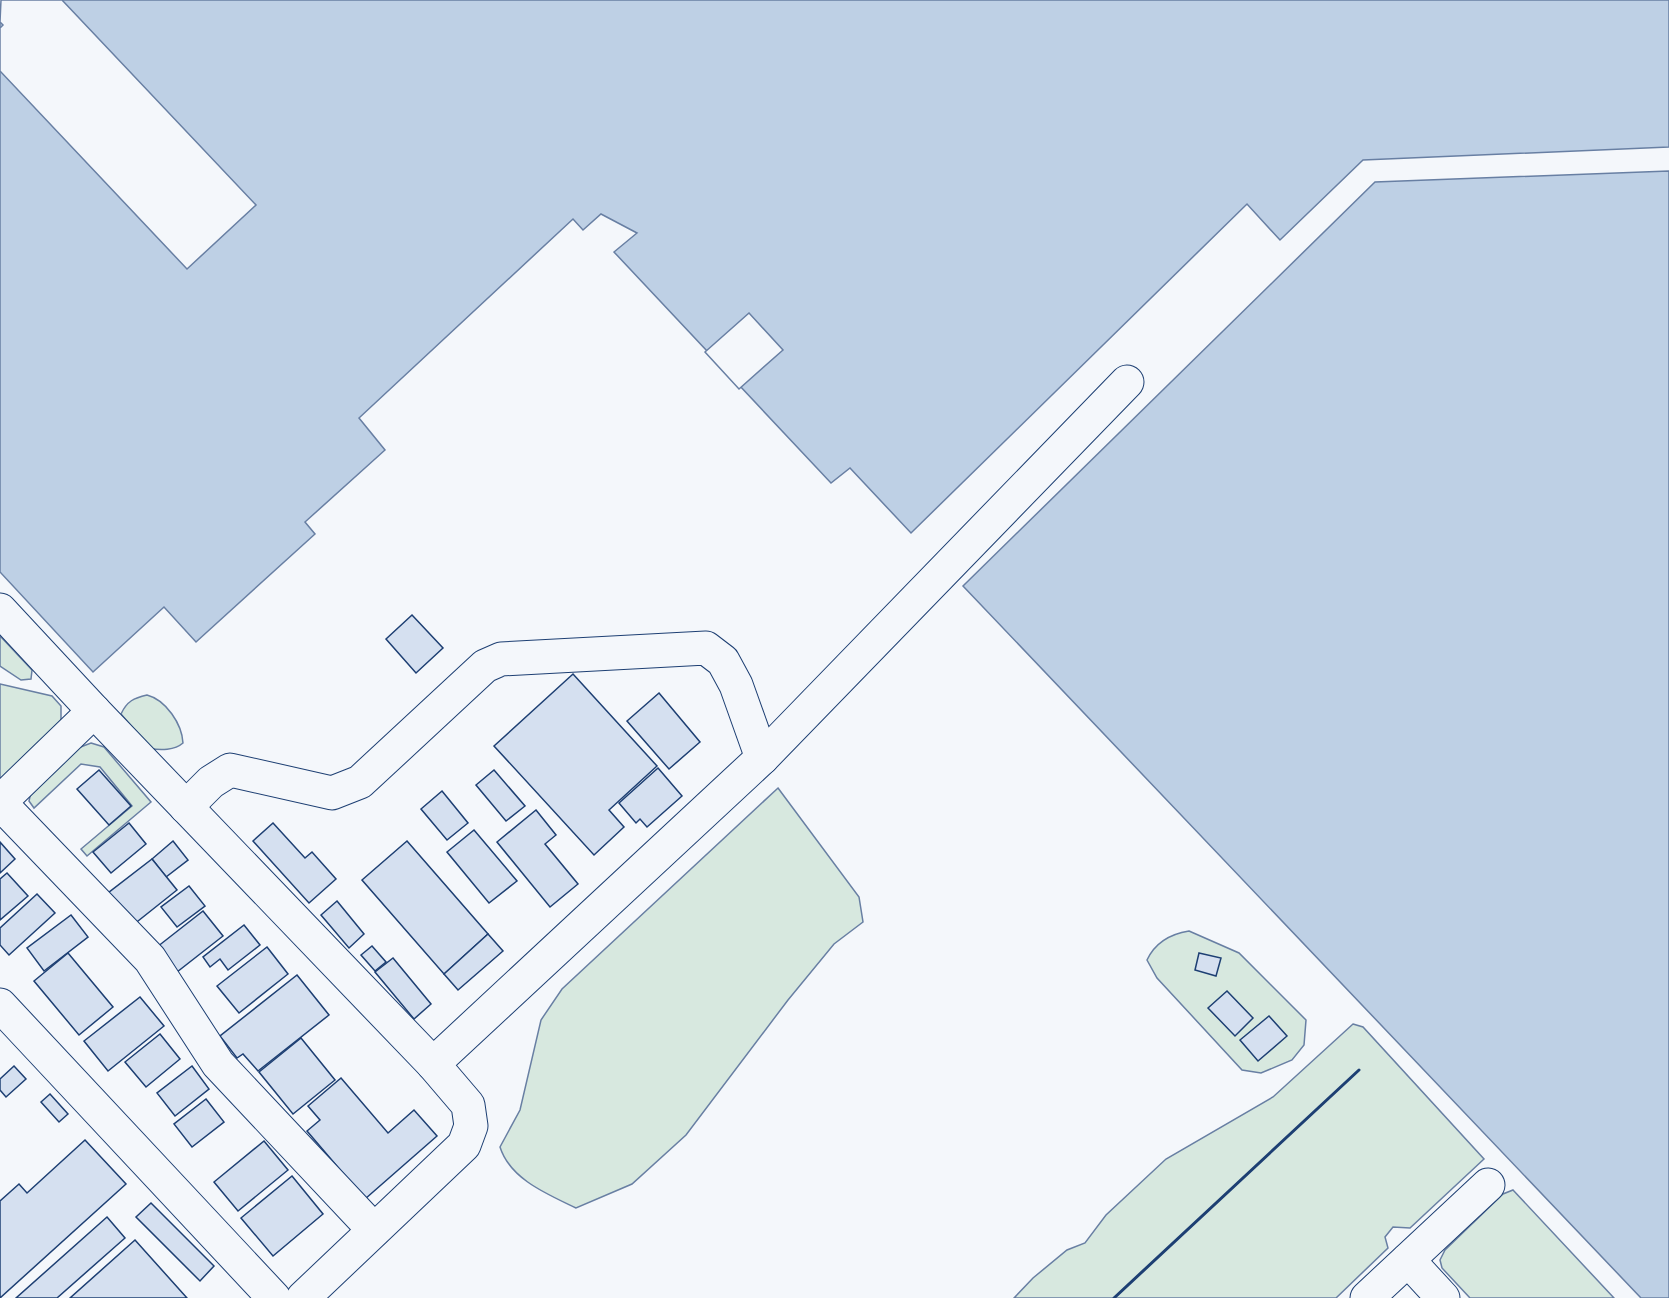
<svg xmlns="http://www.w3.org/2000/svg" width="1669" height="1298" font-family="'Fira Sans',sans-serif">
	<rect width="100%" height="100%" fill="#f4f7fb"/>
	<g fill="#d7e8df" stroke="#687fa3" stroke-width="1.5">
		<polygon points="0,636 32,670 31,679 21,680 0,666"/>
		<polygon points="0,684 52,696 61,706 61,721 0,779"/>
		<path d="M 147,695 C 166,700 182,724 183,743 C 175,750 160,751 150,748 L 121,714 C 127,701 134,698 147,695 Z"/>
		<polygon points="91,743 104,747 151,802 87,856 81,849 132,806 100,767 81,764 34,808 29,801 31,792 78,748"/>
		<path d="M 778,788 L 859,897 L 863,922 L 834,944 L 788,1000 L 686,1135 L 632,1184 L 576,1208 C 547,1194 510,1179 500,1147 L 520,1110 L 541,1020 L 562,989 Z"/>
		<path d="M 1189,931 L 1239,953 L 1306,1020 L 1304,1045 L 1292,1060 L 1261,1073 L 1242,1070 L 1157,978 L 1147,960 C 1155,943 1170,934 1189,931 Z"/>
		<polygon points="1353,1024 1363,1027 1484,1159 1410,1228 1393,1227 1385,1237 1388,1248 1336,1298 1014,1298 1033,1278 1067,1250 1085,1243 1106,1215 1166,1159 1273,1097"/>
		<polygon points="1513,1190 1614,1298 1470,1298 1442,1268 1440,1260 1445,1250 1503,1194"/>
	</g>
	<g fill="#bed0e5" stroke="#687fa3" stroke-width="1.5">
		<polygon points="5,0 1669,0 1669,147 1363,160 1280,240 1247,204 911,533 850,468 831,483 614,252 637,233 601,214 583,230 573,219 359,418 385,450 305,522 315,534 196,642 164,607 93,672 0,572 0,5"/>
		<polygon points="1669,171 1669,1298 1641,1298 963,586 1375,182"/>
	</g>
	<g fill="#f4f7fb" stroke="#687fa3" stroke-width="1.5">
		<polygon points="1,0 62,0 256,205 187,269 0,71 0,28 3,25 0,22"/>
		<polygon points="749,313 783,350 739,389 705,352"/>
	</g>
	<g fill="#d5e0f0" stroke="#1d3f73" stroke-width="1.5">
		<polygon points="412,615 443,648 416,673 386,639"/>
		<polygon points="573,674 657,766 609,810 624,827 594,855 494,746"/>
		<polygon points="659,693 700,742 669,769 627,721"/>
		<polygon points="658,768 682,796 647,827 640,819 636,823 619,803"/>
		<polygon points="99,770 131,806 109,825 77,789"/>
		<polygon points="494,770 525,806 506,821 476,785"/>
		<polygon points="442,791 468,823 447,840 421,809"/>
		<polygon points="536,810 556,835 545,844 578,884 550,907 497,842"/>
		<polygon points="129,823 146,844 111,873 93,852"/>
		<polygon points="273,823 305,858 312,852 336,879 309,903 253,841"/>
		<polygon points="474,830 517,881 489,903 447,852"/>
		<polygon points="173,841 188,860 166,877 152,859"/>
		<polygon points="407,841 488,934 444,974 362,880"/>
		<polygon points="0,842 15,859 0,873"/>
		<polygon points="152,859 177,890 133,925 108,893"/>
		<polygon points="7,873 28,896 0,920 0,879"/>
		<polygon points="189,886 205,906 177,927 161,907"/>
		<polygon points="37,894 55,913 9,955 0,945 0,928"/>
		<polygon points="337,901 364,934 349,948 321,915"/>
		<polygon points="203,911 223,936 177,972 157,947"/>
		<polygon points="71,915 88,937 44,971 27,948"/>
		<polygon points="244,925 260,945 228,970 220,959 210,967 203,957"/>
		<polygon points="488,934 503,951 458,990 444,974"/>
		<polygon points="372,946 386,962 375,971 361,955"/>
		<polygon points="267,947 288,974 239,1013 217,986"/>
		<polygon points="68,953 113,1007 79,1035 34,981"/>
		<polygon points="1199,953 1221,958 1216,976 1195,970"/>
		<polygon points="393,958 431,1004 414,1019 375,972"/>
		<polygon points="297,975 329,1015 258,1071 243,1054 237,1058 220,1036"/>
		<polygon points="1227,991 1253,1018 1235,1036 1208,1008"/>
		<polygon points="140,997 164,1026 108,1071 84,1041"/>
		<polygon points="1269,1016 1287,1036 1258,1061 1240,1040"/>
		<polygon points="160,1034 180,1059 146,1087 125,1062"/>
		<polygon points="301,1038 335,1080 293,1114 259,1072"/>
		<polygon points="14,1066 26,1079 6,1097 0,1090 0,1079"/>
		<polygon points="192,1066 209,1089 175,1116 157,1093"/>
		<polygon points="341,1078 388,1133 414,1110 437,1136 365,1199 307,1131 320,1120 308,1106"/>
		<polygon points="50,1094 68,1114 59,1122 41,1102"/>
		<polygon points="206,1099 224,1122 192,1147 174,1124"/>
		<polygon points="85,1140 126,1184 0,1298 0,1201 19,1184 27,1193"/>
		<polygon points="264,1141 288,1170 238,1211 214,1182"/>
		<polygon points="292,1176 323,1214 273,1256 241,1218"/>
		<polygon points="151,1203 214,1266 200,1281 136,1217"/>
		<polygon points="107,1217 125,1238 57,1298 16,1298"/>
		<polygon points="135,1240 187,1298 70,1298"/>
	</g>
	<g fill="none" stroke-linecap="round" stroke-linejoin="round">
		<defs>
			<g id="minor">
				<polyline points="0,610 94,711 433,1064 468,1105 471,1126 464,1145 303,1298"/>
				<polyline points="0,802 94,711"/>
				<polyline points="0,803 150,959 218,1064 374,1230"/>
				<polyline points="186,807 211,782 230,770 332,793 360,782 485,666 501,659 706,648 723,661 736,685 762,758"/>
				<polyline points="0,1005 274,1298"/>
				<polyline points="433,1064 762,758 1127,382"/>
				<polyline points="1408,1260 1443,1298"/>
				<polyline points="1367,1298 1488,1185"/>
			</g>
		</defs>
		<use href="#minor" stroke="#1d3f73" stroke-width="35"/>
		<use href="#minor" stroke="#f4f7fb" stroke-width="33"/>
		<polyline stroke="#1d3f73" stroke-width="3" points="1114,1298 1359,1070"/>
	</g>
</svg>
